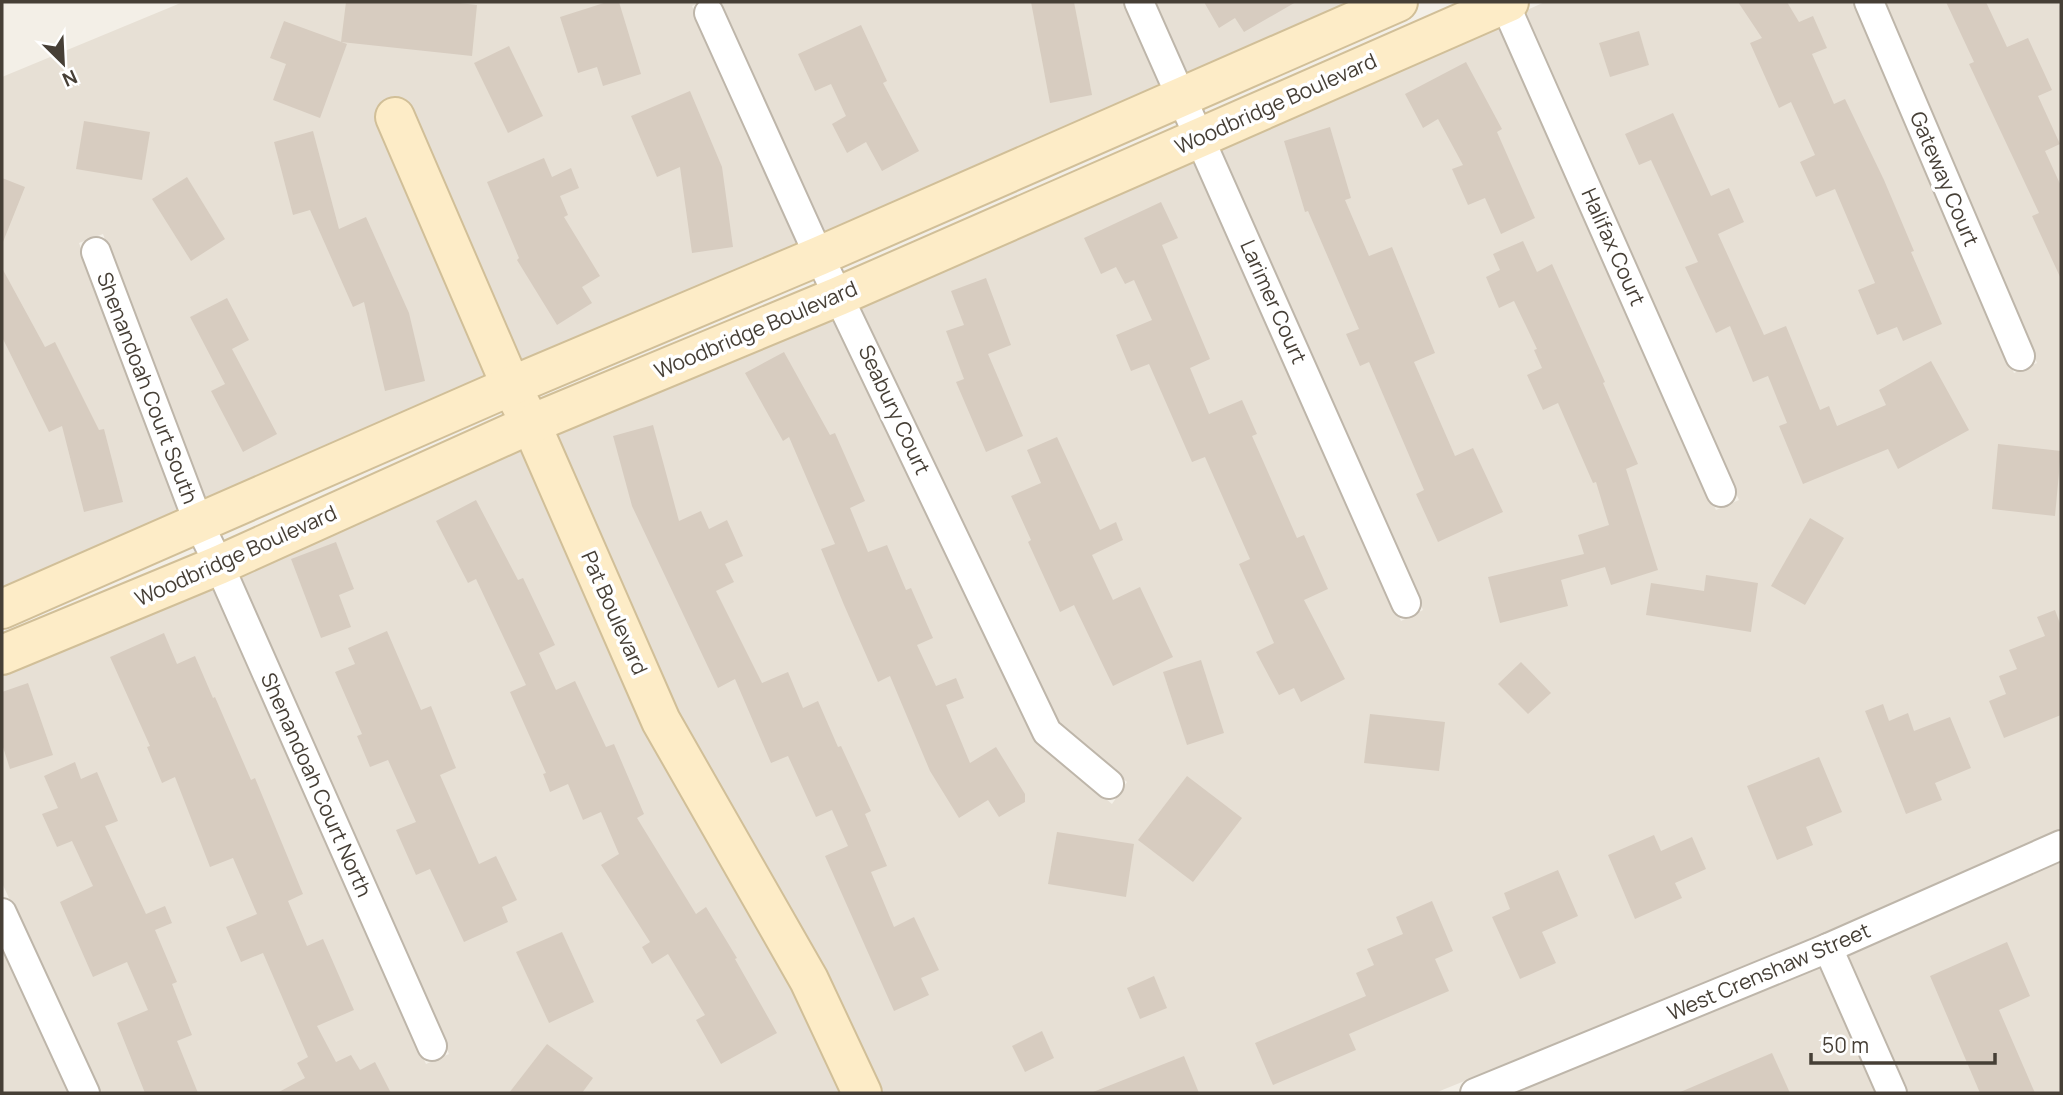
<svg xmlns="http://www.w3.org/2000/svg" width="2063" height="1095" font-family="Manrope,sans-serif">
	<rect width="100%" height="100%" fill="#f3efe7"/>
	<g fill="#e7e0d5">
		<polygon points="183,2 701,2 692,6 801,248 493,378 205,506 103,234 79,243 182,516 2,593 2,77"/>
		<polygon points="718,2 1125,2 1163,89 825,238"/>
		<polygon points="1153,2 1363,2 1187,79"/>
		<polygon points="1545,2 1855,2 2014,373 2037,363 1883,2 2058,2 2061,9 2061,829 1823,935 1435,1093 876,1093 673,716 549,432 834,313 1040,743 1112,804 1127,782 1057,723 857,303 1194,155 1401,621 1423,610 1218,145 1499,22 1716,510 1739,500 1522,12"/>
		<polygon points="526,442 798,985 848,1093 99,1093 2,883 2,670 213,583 426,1064 449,1054 237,573"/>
		<polygon points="2061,860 2061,1093 1906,1093 1846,956"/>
		<polygon points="2,943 71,1093 2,1093"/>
		<polygon points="1822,966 1878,1093 1512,1093"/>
	</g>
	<g fill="#d7ccc0">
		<polygon points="346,2 450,2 477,5 472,56 341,42"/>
		<polygon points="607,2 619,2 641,74 603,86 597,67 578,73 560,17"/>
		<polygon points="1031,2 1074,2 1092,95 1050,103"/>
		<polygon points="1204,2 1296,2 1244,32 1235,18 1219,28"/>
		<polygon points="1738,2 1787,2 1799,22 1813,16 1827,48 1812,54 1834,104 1845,99 1884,180 1914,251 1911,252 1942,324 1903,341 1897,327 1877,335 1858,290 1875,283 1835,189 1816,197 1800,162 1815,155 1791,102 1779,108 1750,43 1762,38"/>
		<polygon points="1946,2 1986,2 2007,47 2028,38 2052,90 2038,96 2060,144 2045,151 2061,186 2061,279 2032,216 2039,213 1969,64 1974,62"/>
		<polygon points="284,21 347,44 320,118 273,100 286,64 270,58"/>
		<polygon points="861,25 887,81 883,83 919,151 882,171 866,142 847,153 832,124 846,116 831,84 815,91 798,54"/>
		<polygon points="1639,31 1649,65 1610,77 1599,43"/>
		<polygon points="509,46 543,116 508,133 474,63"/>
		<polygon points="1466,62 1502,129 1497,132 1535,218 1501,234 1485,198 1468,205 1452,169 1463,165 1438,119 1423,128 1405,94"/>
		<polygon points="690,91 722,167 733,247 692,253 680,167 657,177 631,116"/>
		<polygon points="1673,113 1711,196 1729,188 1744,222 1718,234 1764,335 1786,326 1820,410 1829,406 1837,426 1886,405 1879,390 1931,361 1969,430 1898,469 1888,449 1803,484 1779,426 1787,423 1768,376 1753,382 1730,326 1716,333 1685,267 1698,262 1651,160 1639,165 1625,134"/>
		<polygon points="84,121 150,132 142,180 76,169"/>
		<polygon points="1330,127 1351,198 1345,200 1369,256 1392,247 1435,353 1414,362 1455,456 1473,448 1503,512 1438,542 1416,494 1424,490 1369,362 1360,366 1346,334 1359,329 1308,211 1305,212 1284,141"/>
		<polygon points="313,131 339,229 366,217 409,313 425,381 385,391 364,302 353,307 310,210 293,215 274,142"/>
		<polygon points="544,158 552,177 571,168 579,188 560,196 568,215 564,217 600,276 582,287 592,303 557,325 517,260 519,258 487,182"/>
		<polygon points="187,177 225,239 191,261 152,199"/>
		<polygon points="2,178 25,187 3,242 2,242"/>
		<polygon points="1161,202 1178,238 1162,245 1210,359 1190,368 1209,414 1242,400 1257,434 1252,436 1297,538 1304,535 1328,589 1304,600 1345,679 1301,702 1294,688 1279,695 1256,652 1274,643 1239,564 1250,559 1205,457 1192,462 1149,364 1131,371 1116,335 1152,320 1134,280 1125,284 1116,267 1101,274 1084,238"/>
		<polygon points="1523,241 1537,272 1552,264 1605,382 1603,383 1638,464 1626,469 1658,570 1611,585 1605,567 1561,580 1568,606 1500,623 1488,577 1584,554 1578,535 1609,525 1596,482 1593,483 1558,403 1543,410 1527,375 1542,368 1534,350 1537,349 1514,301 1499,308 1486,277 1500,270 1493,254"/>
		<polygon points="2,268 45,347 55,342 99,430 104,429 123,502 84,512 62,426 49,432 2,337"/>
		<polygon points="986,278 1011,345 988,354 1023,436 986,452 956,382 964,379 946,331 964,325 951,291"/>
		<polygon points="227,298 249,340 232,349 277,434 243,452 211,391 225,384 190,317"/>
		<polygon points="784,352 830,435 835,433 865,501 850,508 868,552 887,545 906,590 911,588 933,638 917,645 936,686 956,678 964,698 946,705 970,763 996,747 1025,794 1025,802 999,817 988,800 959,818 930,771 890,676 878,682 844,605 821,549 835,544 789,437 783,441 745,373"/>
		<polygon points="653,425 679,521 701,511 709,529 727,520 743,556 725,564 734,582 716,591 762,683 788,672 803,708 818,701 838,747 841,746 871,811 865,814 887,866 871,872 894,927 914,917 939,970 921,978 929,995 894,1011 825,856 848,846 832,810 816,817 788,756 771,763 735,679 718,688 632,506 613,436"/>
		<polygon points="1057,437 1100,530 1116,522 1123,540 1092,555 1113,600 1140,587 1173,657 1113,686 1074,605 1060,612 1028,542 1031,540 1011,496 1041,483 1027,450"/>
		<polygon points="1998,444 2061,451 2055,516 1992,509"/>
		<polygon points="476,500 518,580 523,578 555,645 539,653 556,690 575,681 606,747 614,744 644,814 637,818 696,914 706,907 737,958 735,959 777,1033 721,1064 696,1020 705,1015 668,954 652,964 642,947 650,942 601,865 619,854 601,812 583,820 568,784 550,792 543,774 546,773 510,692 526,685 476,579 468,583 436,521"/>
		<polygon points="1810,518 1844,538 1805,605 1771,586"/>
		<polygon points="336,542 354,589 339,595 351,627 321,638 291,559"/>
		<polygon points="1706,575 1758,583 1751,632 1646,615 1651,583 1704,591"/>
		<polygon points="2055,610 2061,626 2061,715 2004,738 1989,701 2006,694 1999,676 2017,669 2009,650 2045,636 2037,617"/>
		<polygon points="387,631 421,710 431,706 456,768 440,775 479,864 496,856 517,900 502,907 508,922 464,942 430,869 416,875 396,830 416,822 388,760 370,767 357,736 362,734 335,672 355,664 348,648"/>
		<polygon points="164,633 177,664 195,656 213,698 215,697 251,780 255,778 303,894 288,901 307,946 323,939 354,1010 317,1026 336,1062 351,1055 360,1070 375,1062 391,1093 277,1093 305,1078 297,1063 308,1057 263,953 241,962 226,927 257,914 233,858 210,867 175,777 162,783 147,747 150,746 110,657"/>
		<polygon points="1201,660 1224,733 1187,745 1163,672"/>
		<polygon points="1521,662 1551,693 1528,714 1498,684"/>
		<polygon points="28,683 53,755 10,769 2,744 2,692"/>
		<polygon points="1883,704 1889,721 1908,713 1914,731 1950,717 1971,768 1935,783 1942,800 1906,814 1865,711"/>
		<polygon points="1370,714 1445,722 1439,771 1364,763"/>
		<polygon points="1819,757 1842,812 1806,827 1813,845 1777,860 1747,786"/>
		<polygon points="75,762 81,779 97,772 118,821 105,826 146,914 165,906 172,923 155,930 177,982 172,984 192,1035 177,1041 198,1093 145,1093 117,1023 148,1010 127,962 93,977 60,902 93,886 72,841 57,847 42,814 58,808 44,776"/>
		<polygon points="1187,776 1242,818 1193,882 1138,840"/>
		<polygon points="1057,832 1134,844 1126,897 1048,884"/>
		<polygon points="1654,835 1661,851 1692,837 1706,869 1675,883 1682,898 1635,919 1608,855"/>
		<polygon points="1558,870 1578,916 1542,932 1556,963 1520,979 1492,917 1510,909 1504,893"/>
		<polygon points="1432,901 1453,951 1435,959 1449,991 1349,1034 1356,1050 1273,1085 1255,1043 1366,996 1356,973 1374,965 1367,949 1403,934 1396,917"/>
		<polygon points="562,932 594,1002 549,1023 516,952"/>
		<polygon points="2007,942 2030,996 1999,1010 2035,1093 1980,1093 1930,976"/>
		<polygon points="1154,976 1167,1008 1140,1019 1127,988"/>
		<polygon points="1042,1031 1054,1058 1025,1072 1012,1046"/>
		<polygon points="547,1044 593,1078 582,1093 509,1093"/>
		<polygon points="1772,1053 1790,1093 1678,1093"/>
		<polygon points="1184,1056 1199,1093 1093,1093 1093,1092"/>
	</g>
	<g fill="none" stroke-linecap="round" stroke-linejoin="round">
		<defs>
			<g id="street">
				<polyline points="1139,2 1406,603"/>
				<polyline points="1504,2 1721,492"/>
				<polyline points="1869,2 2020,356"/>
				<polyline points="709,13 819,256 1047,732 1109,784"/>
				<polyline points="96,252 199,524 219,565 432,1046"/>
				<polyline points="2,913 85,1093"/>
				<polyline points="1828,948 1892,1093"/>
				<polyline points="1475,1093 1828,948 2061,845"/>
			</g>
			<g id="secondary">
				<polyline points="395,117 511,386 531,424 661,721 809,980 862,1093"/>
				<polyline points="2,609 511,386 819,256 1398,2"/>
				<polyline points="2,655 219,565 531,424 839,296 1509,2"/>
			</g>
		</defs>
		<use href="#street" stroke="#beb6aa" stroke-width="32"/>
		<use href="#secondary" stroke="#d1bf98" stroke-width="42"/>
		<use href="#street" stroke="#fff" stroke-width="28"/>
		<use href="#secondary" stroke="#fdecc7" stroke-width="38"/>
	</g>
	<g text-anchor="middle" stroke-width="7" stroke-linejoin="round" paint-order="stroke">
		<g font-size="21" fill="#463f36" stroke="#fff">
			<text transform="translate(1276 104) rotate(-24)" y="7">Woodbridge Boulevard</text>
			<text transform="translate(1944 179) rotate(67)" y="7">Gateway Court</text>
			<text transform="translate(1613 247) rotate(66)" y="7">Halifax Court</text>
			<text transform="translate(1273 302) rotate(66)" y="7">Larimer Court</text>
			<text transform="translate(756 330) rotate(-23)" y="7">Woodbridge Boulevard</text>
			<text transform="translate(147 388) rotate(69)" y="7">Shenandoah Court South</text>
			<text transform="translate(894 410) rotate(65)" y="7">Seabury Court</text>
			<text transform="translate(236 556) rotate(-24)" y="7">Woodbridge Boulevard</text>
			<text transform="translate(614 613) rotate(66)" y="7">Pat Boulevard</text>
			<text transform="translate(316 785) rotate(66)" y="7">Shenandoah Court North</text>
			<text transform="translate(1769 972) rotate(-23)" y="7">West Crenshaw Street</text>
		</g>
	</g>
	<rect width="2063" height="1095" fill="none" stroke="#463f36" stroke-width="7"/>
	<g transform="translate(63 63) rotate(156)" stroke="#ffffff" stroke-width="5" paint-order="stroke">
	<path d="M0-5L12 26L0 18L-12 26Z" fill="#463f36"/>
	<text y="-10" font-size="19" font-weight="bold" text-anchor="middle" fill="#463f36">N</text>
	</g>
	<path d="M1811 1053v10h184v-10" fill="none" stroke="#463f36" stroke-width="3.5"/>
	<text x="1822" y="1053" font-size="21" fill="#463f36" stroke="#ffffff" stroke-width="5" paint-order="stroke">50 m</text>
</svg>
